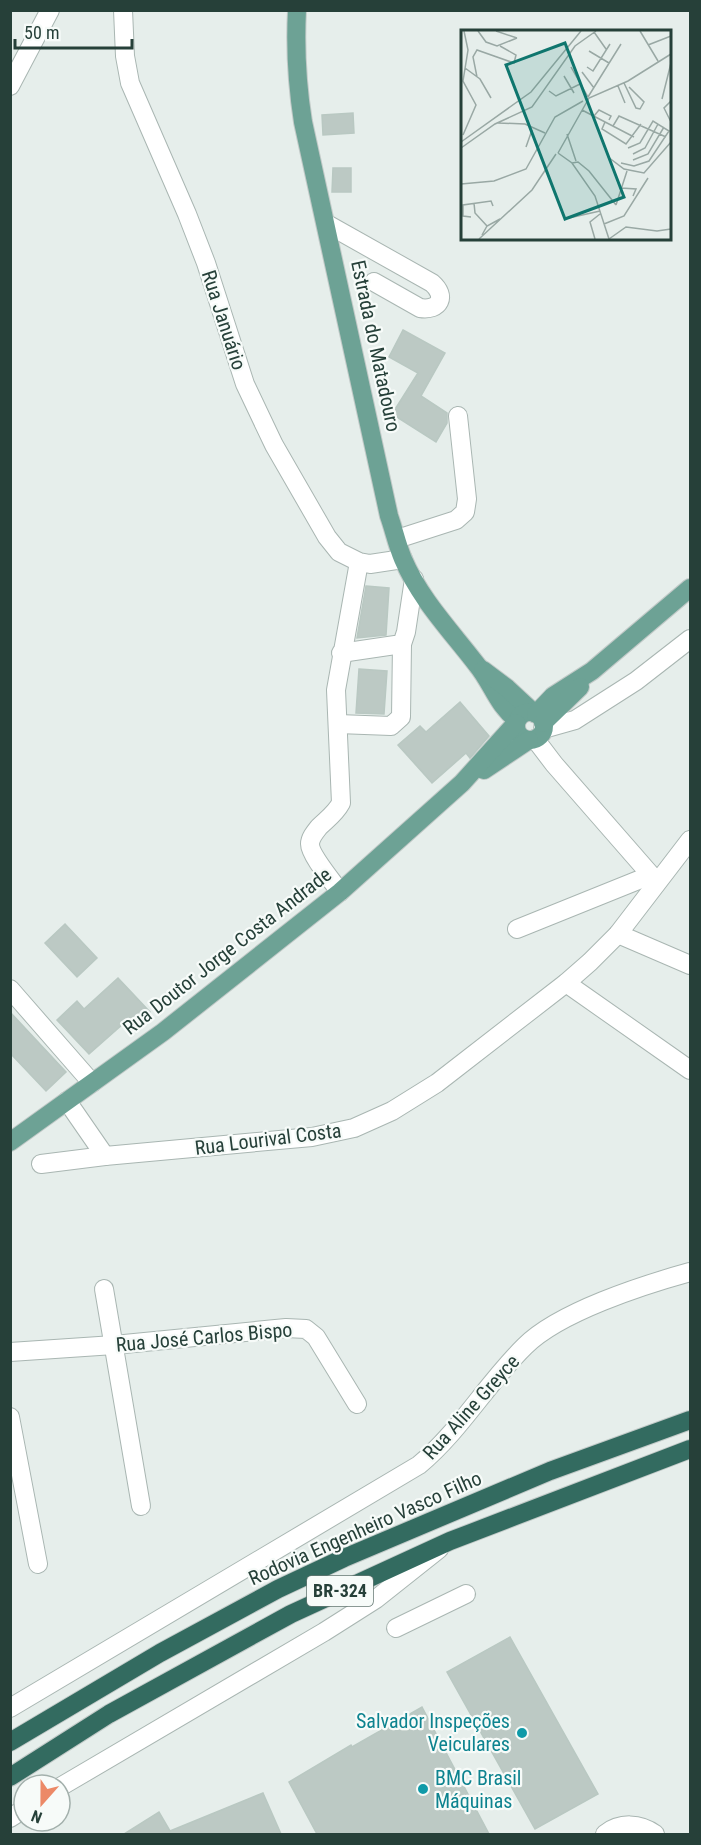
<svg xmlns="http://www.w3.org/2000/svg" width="701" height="1845" font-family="'Roboto Condensed',sans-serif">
	<rect width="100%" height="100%" fill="#e6eeeb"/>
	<g fill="#bcc9c4" stroke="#b9c8c2" stroke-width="1.5">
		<polygon points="353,113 354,133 323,135 322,115"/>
		<polygon points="333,168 351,168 351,192 332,192"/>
		<polygon points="403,330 445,353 421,396 447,413 447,423 436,442 392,414 418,373 389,357"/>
		<polygon points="366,586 389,588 386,635 357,638"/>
		<polygon points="359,669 387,671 384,714 356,713"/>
		<polygon points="460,702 489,736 470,758 466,753 432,783 398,745 420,726 426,732"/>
		<polygon points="65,924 97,958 77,977 45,943"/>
		<polygon points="118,978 150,1012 130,1031 123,1024 89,1054 57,1020 77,1001 84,1009"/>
		<polygon points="10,1012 66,1072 46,1091 10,1053"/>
		<polygon points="510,1637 598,1794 535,1829 447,1672"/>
		<polygon points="422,1707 489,1834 317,1834 289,1782 351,1745 352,1747"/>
		<polygon points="263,1793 281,1834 124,1834 159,1812 170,1831"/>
	</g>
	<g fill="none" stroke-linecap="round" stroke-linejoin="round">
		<defs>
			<g id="minor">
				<polyline points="123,10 125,56 130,83 187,214 206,263 245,384 274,445 327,537 339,552 359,562 370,564 403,559"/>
				<polyline points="10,86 50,10"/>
				<path d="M 327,224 L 432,283 C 447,296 440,311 420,308 L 374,282"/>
				<polyline points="397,539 456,520 465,512 467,499 458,416"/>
				<polyline points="341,653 402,644 406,632 414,579"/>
				<polyline points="338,724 391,726 401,717 402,644"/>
				<polyline points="543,729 575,720 636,681 690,639"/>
				<polyline points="535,739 554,764 657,882"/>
				<path d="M 340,892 C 333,882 310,855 310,844 C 310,838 315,832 319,827 C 327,819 335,814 341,803 L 336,690 L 359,562"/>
				<polyline points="517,929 651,875"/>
				<polyline points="618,934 690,965"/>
				<polyline points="566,983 690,1070"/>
				<polyline points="10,989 92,1083"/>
				<polyline points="67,1101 105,1156"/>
				<polyline points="41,1164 105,1156 312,1137 354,1128 392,1111 437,1083 566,983 590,962 618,934 690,840"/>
				<polyline points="104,1289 141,1506"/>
				<polyline points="10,1352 114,1345 286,1328 306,1329 316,1337 357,1404"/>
				<polyline points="10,1417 38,1564"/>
				<polyline points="396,1628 466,1594"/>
				<path d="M 10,1708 L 419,1465 C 460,1431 487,1383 525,1346 C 559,1312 643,1285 690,1272"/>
				<polyline points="60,1787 324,1632 376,1599 439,1549"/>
				<polyline points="10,1818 24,1809"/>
				<path d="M 605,1834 C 620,1822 640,1823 655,1834"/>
			</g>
			<g id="major">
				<path d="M 297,10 C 295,48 297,84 303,122 L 389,516 C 394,530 397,545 403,559 C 420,599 451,631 477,665 C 492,683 497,705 517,720"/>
				<polyline points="483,670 507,688 534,713"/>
				<circle cx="530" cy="726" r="14"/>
				<polyline points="536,714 553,696 592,671 690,588"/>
				<polyline points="543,723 580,687"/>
				<polyline points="484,770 529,740"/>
				<polyline points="10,1142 163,1032 340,892 462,783 516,723"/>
			</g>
			<g id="highway">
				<polyline points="10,1742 160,1653 278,1589 344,1558 550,1471 690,1420"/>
				<polyline points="10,1777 109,1714 291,1614 450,1541 690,1449"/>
			</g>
		</defs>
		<use href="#minor" stroke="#a9b6b2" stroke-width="20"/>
		<use href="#major" stroke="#c2cac8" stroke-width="20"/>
		<use href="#highway" stroke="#c2cac8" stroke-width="20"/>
		<use href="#minor" stroke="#fff" stroke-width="18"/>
		<use href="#major" stroke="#6da295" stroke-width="18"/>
		<use href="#highway" stroke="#336b60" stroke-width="18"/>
	</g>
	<g fill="#0f9aa8" stroke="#f7fbf9" stroke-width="2">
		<circle cx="522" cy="1733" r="6"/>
		<circle cx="423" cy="1789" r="6"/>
	</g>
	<g text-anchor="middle" stroke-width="4.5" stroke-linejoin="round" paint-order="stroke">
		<rect fill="#f7fbf9" stroke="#657873" stroke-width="1.5" x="307" y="1576" width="66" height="30" rx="4.5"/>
		<g font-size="18" font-weight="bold" fill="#264039">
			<text x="340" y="1597">BR-324</text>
		</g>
		<g font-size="20" fill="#264039" stroke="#f7fbf9">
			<text transform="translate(224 320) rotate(72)" y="7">Rua Januário</text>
			<text transform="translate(376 346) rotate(78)" y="7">Estrada do Matadouro</text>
			<text transform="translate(227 951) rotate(-38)" y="7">Rua Doutor Jorge Costa Andrade</text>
			<text transform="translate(268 1139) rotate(-7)" y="7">Rua Lourival Costa</text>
			<text transform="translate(204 1337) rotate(-5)" y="7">Rua José Carlos Bispo</text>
			<text transform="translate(471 1407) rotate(-48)" y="7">Rua Aline Greyce</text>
			<text transform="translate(365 1528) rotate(-24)" y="7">Rodovia Engenheiro Vasco Filho</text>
		</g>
		<g font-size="20" fill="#0d838f" stroke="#f7fbf9" text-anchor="end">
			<text x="510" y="1728">Salvador Inspeções<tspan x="510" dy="23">Veiculares</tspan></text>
			<text x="435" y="1785" text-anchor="start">BMC Brasil<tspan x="435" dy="23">Máquinas</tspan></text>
		</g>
	</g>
	<g transform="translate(461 30)">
		<rect width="210" height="210" fill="#e6eeeb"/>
		<path fill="none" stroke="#99a8a4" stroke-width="1.5" d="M 17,1 L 25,12 L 36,16 L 56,8M 35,1 L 56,8M 179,1 L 197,31M 133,2 L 145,19M 187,15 L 210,6M 128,21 L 148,33M 110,37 L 127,67M 126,37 L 132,41 L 149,14M 4,38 L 19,49 L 30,68M 121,42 L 133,58M 103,46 L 113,63M 16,47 L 12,27 L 16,20 L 53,33 L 55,25 L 39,16M 163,53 L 175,78 L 179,79 L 183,72 L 168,57M 157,56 L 164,73M 88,61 L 95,66 L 119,54M 127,67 L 160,14M 201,69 L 210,33M 210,71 L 203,78 L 210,92M 121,80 L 173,107M 133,86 L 138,80 L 150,86 L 148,90M 144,92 L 141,99 L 165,114 L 180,94M 37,93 L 64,94 L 84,103M 152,96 L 158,86 L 205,107M 106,104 L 115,131M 2,105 L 15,75 L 2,51 L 7,20 L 3,1M 0,112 L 70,62 L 120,1M 65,117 L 71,100M 0,118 L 34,94 L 71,77 L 114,16 L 135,1M 97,123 L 128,68 L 167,51 L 210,24M 97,123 L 111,133 L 134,166 L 148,209M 172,124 L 184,118 L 197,94M 147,127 L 163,139 L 183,143 L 210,112M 172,130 L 187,124 L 203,97M 111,133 L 117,132 L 128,141 L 155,175M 160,133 L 173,136 L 188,131 L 208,101 L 192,91 L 179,113 L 167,118M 0,154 L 33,151 L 65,139 L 94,87 L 122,71M 160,158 L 175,159 L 172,166M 13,173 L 14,183 L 26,196M 155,175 L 166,141M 10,187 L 2,186 L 2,175 L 30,171 L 32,176M 108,188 L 139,181M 143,194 L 163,186 L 187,148M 21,205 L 26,196 L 39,189M 18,209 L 71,160 L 95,124M 134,209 L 129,192 L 139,184M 148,209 L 165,197 L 196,201 L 210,199"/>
		<path fill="#0f766e" fill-opacity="0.15" stroke="#0f766e" stroke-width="3" d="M 104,13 L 163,167 L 104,189 L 45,35 Z"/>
		<rect width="210" height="210" fill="none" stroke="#264039" stroke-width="3"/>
	</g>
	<rect width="701" height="1845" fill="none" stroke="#264039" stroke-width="24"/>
	<g transform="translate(42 1803) rotate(201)"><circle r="28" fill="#f7fbf9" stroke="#a3b0ac" stroke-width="1.5"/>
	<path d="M0-4.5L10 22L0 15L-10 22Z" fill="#ec8967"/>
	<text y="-9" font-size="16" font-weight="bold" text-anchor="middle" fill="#264039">N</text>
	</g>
	<path d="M15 39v9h117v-9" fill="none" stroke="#264039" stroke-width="3"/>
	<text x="24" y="39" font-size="18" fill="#264039" stroke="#f7fbf9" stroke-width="4.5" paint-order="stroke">50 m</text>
</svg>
